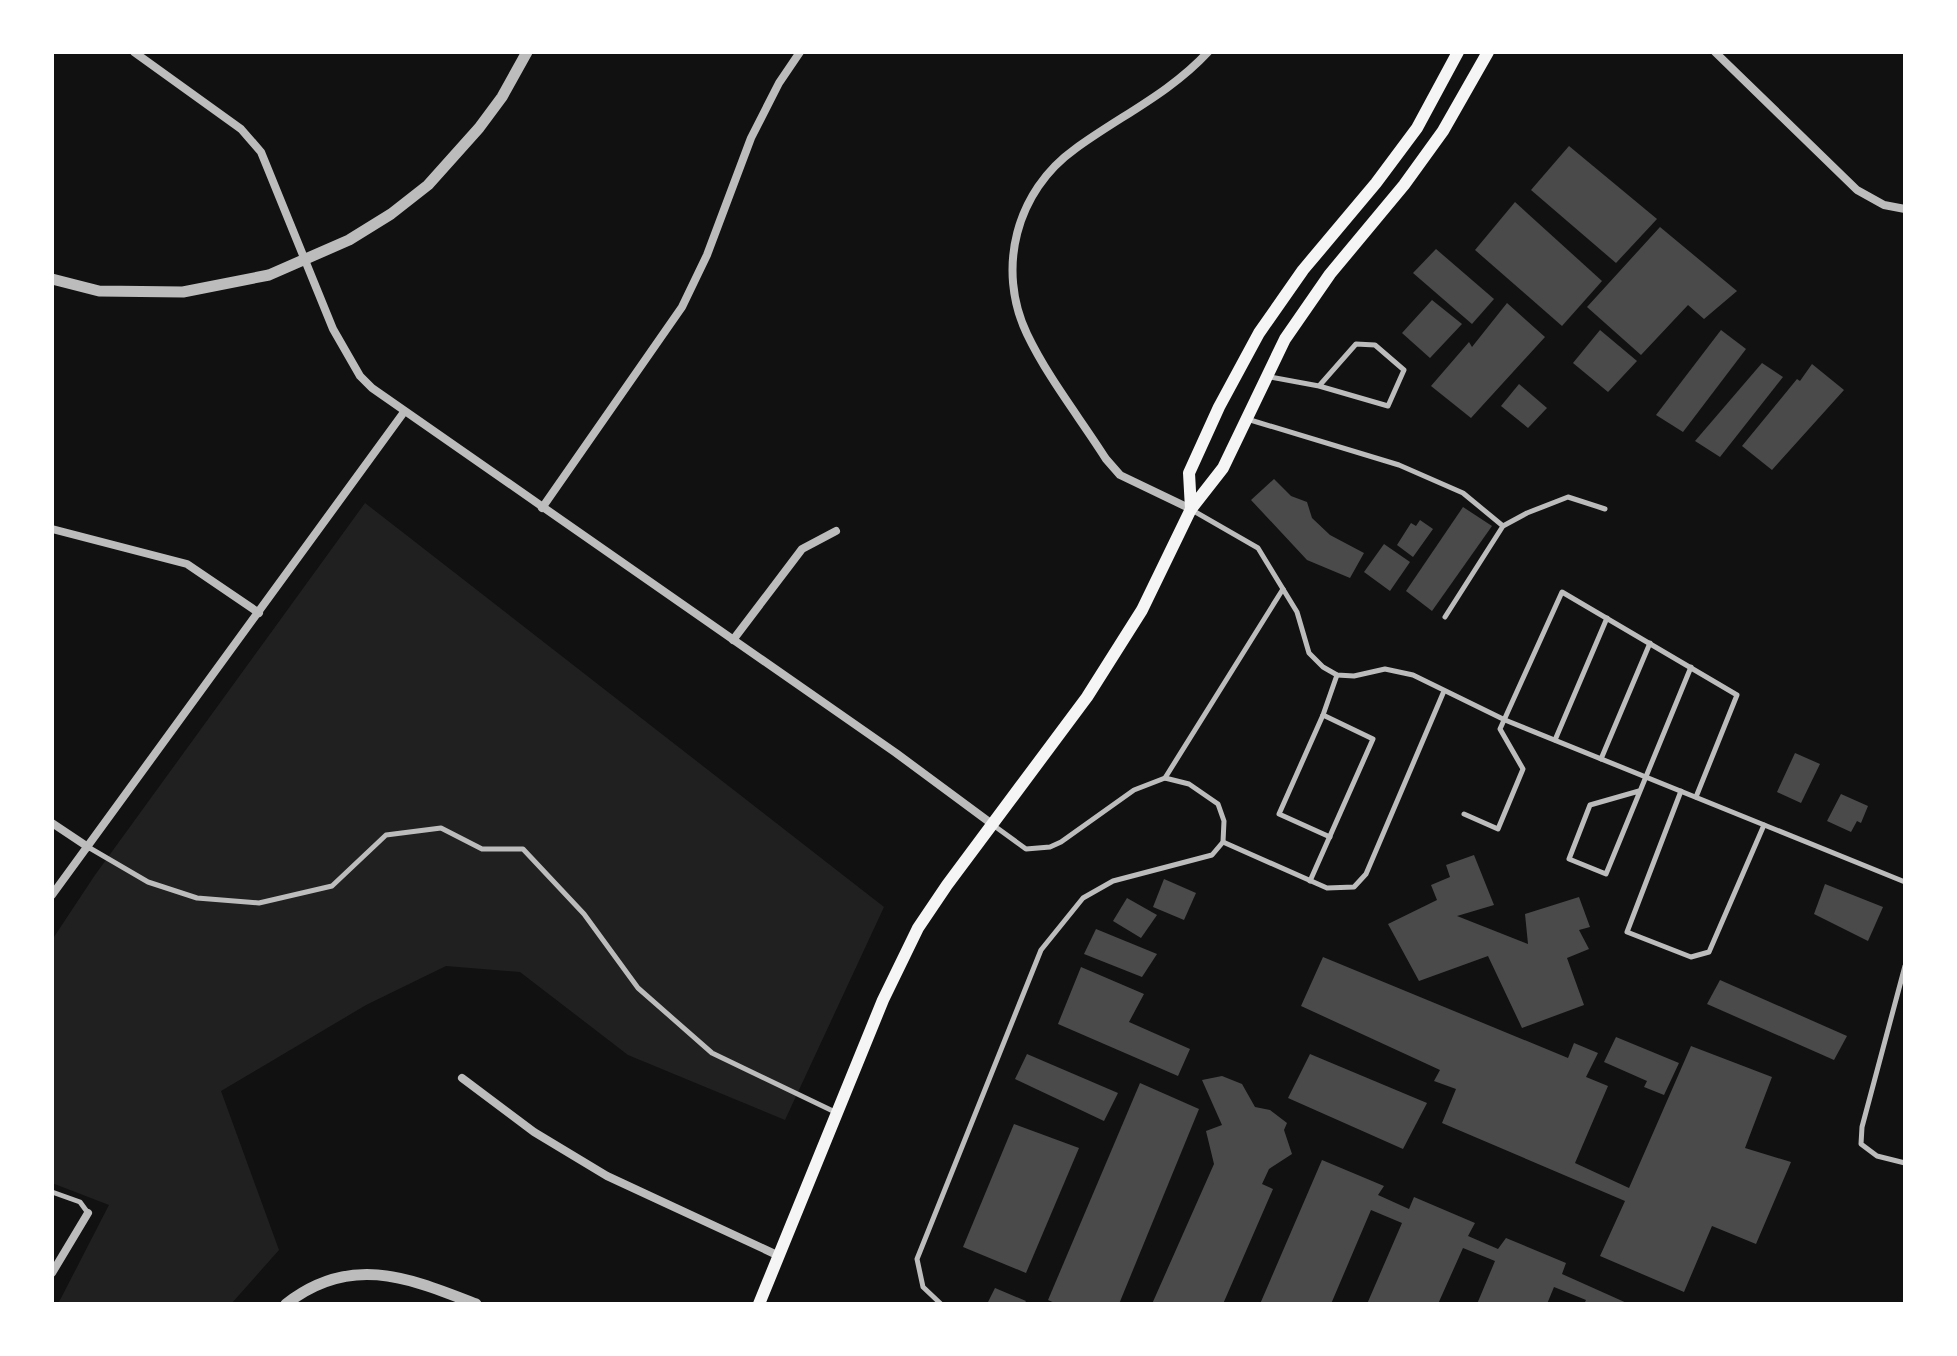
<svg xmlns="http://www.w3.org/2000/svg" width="1957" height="1356" font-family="'Libre Baskerville',serif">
	<rect width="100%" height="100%" fill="#111"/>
	<polygon fill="#202020" points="365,503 884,907 785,1120 628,1055 520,972 446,966 366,1005 221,1091 279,1250 231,1304 58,1304 109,1205 52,1183 52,940 95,875"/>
	<g fill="#4a4a4a">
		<polygon points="1569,146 1657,219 1616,263 1531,190"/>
		<polygon points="1515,202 1602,281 1562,326 1475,250"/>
		<polygon points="1660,227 1737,291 1704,319 1688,305 1641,355 1587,307"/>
		<polygon points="1436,249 1494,299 1472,324 1413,273"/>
		<polygon points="1432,300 1462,324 1430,358 1402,333"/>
		<polygon points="1507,303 1545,337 1471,418 1431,386 1469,342 1472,347"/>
		<polygon points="1600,330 1637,361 1608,392 1573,363"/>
		<polygon points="1721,330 1746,349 1683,432 1656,415"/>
		<polygon points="1762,363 1783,377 1720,457 1695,441"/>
		<polygon points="1812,364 1844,390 1772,470 1742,446 1797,379 1800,381"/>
		<polygon points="1519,384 1547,408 1528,428 1501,406"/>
		<polygon points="1274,479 1291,496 1307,502 1312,518 1330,535 1364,553 1350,578 1307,560 1251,500"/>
		<polygon points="1463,507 1492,526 1432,611 1406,591"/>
		<polygon points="1420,520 1433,529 1413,557 1397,545 1411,523 1416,526"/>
		<polygon points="1384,544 1410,562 1390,591 1364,572"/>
		<polygon points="1795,753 1820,764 1801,803 1777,792"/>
		<polygon points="1841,794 1868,806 1861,823 1857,821 1851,832 1827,821"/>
		<polygon points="1474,855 1494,905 1457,916 1528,944 1525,914 1579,897 1590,927 1579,930 1589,949 1567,958 1584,1005 1522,1028 1488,956 1419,981 1388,924 1437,900 1431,885 1450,877 1446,865"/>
		<polygon points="1164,879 1196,893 1184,920 1153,907"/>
		<polygon points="1825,884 1883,907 1868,941 1814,914"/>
		<polygon points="1127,898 1157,915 1141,938 1113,921"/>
		<polygon points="1096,929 1157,954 1142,977 1084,954"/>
		<polygon points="1323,957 1568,1058 1574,1043 1598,1053 1586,1077 1608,1086 1575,1163 1629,1188 1691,1046 1772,1077 1745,1148 1791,1162 1756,1244 1712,1226 1684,1292 1600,1256 1625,1201 1442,1123 1456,1089 1434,1081 1440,1070 1301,1006"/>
		<polygon points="1081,967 1144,994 1129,1022 1190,1049 1178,1076 1058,1024"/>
		<polygon points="1720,980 1847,1036 1834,1060 1707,1004"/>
		<polygon points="1616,1037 1679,1063 1664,1095 1644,1087 1647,1081 1604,1062"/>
		<polygon points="1027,1054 1118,1093 1104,1121 1015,1079"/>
		<polygon points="1310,1054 1427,1103 1403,1149 1288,1098"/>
		<polygon points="1222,1076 1242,1084 1255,1107 1270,1110 1287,1123 1284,1130 1292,1154 1269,1169 1262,1184 1273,1189 1223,1304 1152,1304 1214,1164 1206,1131 1222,1125 1202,1080"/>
		<polygon points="1140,1083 1199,1109 1119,1304 1057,1304 1048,1300"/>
		<polygon points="1014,1124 1079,1148 1026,1273 963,1247"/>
		<polygon points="1322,1160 1384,1186 1378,1195 1409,1209 1414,1197 1475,1223 1468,1236 1498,1249 1506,1238 1566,1263 1562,1274 1629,1304 1584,1304 1586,1300 1554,1287 1547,1304 1477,1304 1495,1261 1463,1248 1438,1304 1367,1304 1402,1223 1371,1210 1331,1304 1260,1304"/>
		<polygon points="995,1288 1026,1301 1024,1304 987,1304"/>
	</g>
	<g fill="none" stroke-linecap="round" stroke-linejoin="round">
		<g stroke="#bcbcbc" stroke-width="5">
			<polyline points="1270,377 1319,386 1388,406 1404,370 1375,345 1356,344 1319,386"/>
			<polyline points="1247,419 1399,465 1463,493 1503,526"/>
			<polyline points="1192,510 1258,548 1297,612 1309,653 1323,667 1337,675 1354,676 1385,669 1413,675 1505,720 1905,882"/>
			<polyline points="1445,617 1503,526 1527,513 1568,497 1605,509"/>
			<polyline points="1555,740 1607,618"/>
			<polyline points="1601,759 1650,643"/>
			<polyline points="1165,778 1283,589"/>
			<polyline points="1639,791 1590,805 1569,859 1606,874 1691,667"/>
			<polyline points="1681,791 1627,932 1691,957 1709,952 1764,825"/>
			<polyline points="1464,814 1498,829 1523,769 1500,729 1562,592 1737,695 1696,797"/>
			<polyline points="1330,837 1279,814 1323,715 1337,675"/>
			<polyline points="1223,842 1327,888 1354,887 1366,874 1444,691"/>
			<polyline points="88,847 148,882 197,898 259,903 332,886 386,835 441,828 482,849 523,849 584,914 638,988 712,1053 835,1112"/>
			<polyline points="1310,881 1373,739 1323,715"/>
			<polyline points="1905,966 1862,1127 1861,1144 1877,1156 1905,1163"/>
			<polyline points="52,1192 80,1202 88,1213"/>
			<polyline points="941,1304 923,1287 917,1259 1041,950 1083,898 1113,881 1212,855 1223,842 1224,821 1218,804 1189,784 1165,778 1134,790 1061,842 1050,847 1026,849 993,825"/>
		</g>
		<g stroke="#bcbcbc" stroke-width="8">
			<polyline points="134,52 241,129 261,152 333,329 360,376 372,388 896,753 992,824"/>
			<polyline points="1715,52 1857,190 1884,205 1905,209"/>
			<polyline points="542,508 682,307 707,255 751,138 779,83 800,52"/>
			<path d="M 1191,509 L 1120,475 L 1106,459 C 1080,418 1048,378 1027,334 C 996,269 1016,191 1075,149 C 1120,116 1169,94 1208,52"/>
			<polyline points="52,529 187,564 259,613"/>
			<polyline points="733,640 802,549 836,531"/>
			<polyline points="52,823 88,847"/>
			<polyline points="52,895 404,412"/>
			<polyline points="462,1078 534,1132 607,1176 777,1255"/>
			<polyline points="52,1273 88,1213"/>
		</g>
		<g stroke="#bcbcbc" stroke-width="11">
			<polyline points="52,279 99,291 183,292 269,275 349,240 391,214 428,185 479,128 502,97 527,52"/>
			<path d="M 286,1304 C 351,1253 409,1278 476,1304"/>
		</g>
		<g stroke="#f5f5f5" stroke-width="12">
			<polyline points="1191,509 1189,473 1219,407 1259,333 1303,270 1376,183 1417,128 1458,52"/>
			<polyline points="759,1304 883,1000 918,928 947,885 1087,697 1142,610 1191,509 1223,468 1285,339 1330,274 1404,185 1443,131 1488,52"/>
		</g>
	</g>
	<rect width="1957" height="1356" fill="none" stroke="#ffffff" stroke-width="108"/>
</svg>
